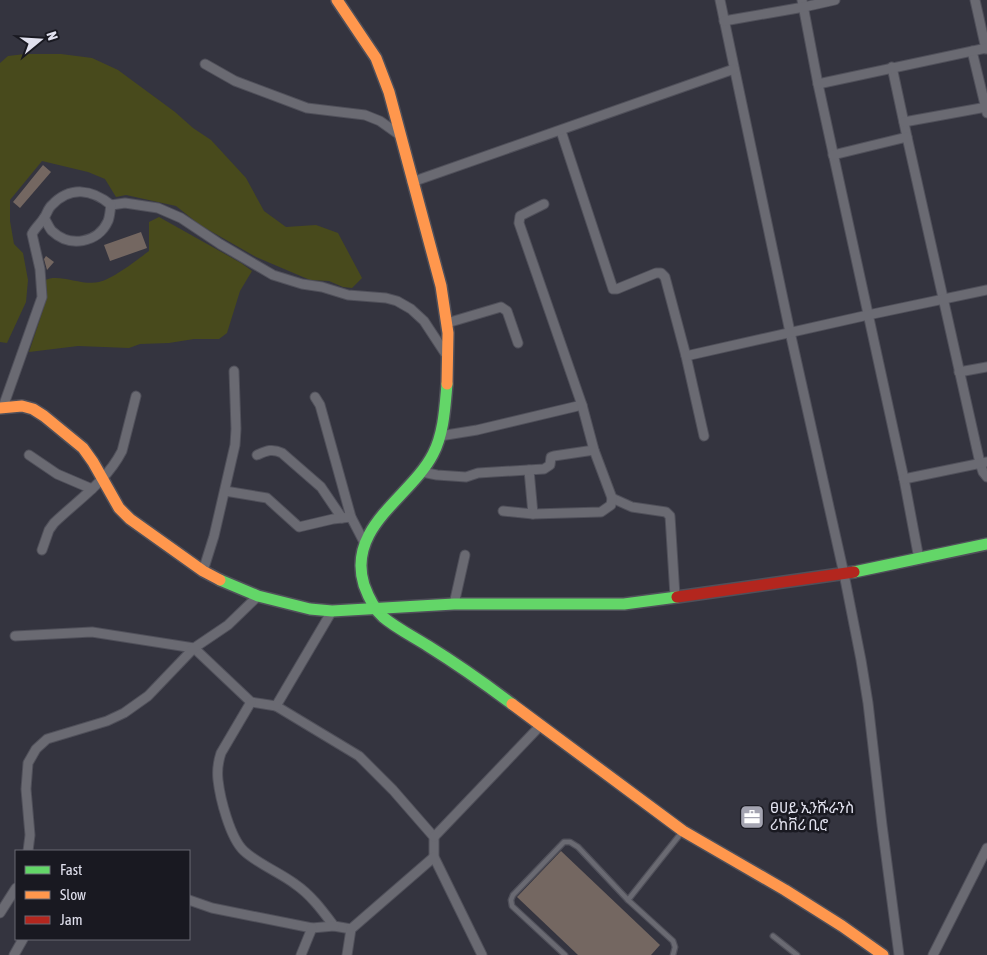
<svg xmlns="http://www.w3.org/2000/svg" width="987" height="955" font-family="'Asap Condensed','Noto Sans Ethiopic',sans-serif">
	<rect width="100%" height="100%" fill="#34343f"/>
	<g fill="#484a1c">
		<polygon points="25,54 61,54 92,58 118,70 175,112 193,128 211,140 246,178 264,211 286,227 316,225 338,233 362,278 352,288 343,287 329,281 310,280 256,257 200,225 176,206 126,195 116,197 105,179 88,172 42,161 10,200 10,221 14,244 23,253 28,280 26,302 7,343 0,342 0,63 8,56"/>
		<path d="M 159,217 L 241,263 L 252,271 L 240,291 L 227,333 L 219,339 L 194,339 L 169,343 L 140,344 L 129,348 L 78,346 L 29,352 L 44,307 L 45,280 C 59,273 82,286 99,282 C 113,279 137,260 149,251 L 149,222 Z"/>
	</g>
	<g fill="#746761">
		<polygon points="43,165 51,172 20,208 13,202"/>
		<polygon points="141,232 147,248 110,261 104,245"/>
		<polygon points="46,256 54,262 47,270 44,259"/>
		<polygon points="561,851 660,945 651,955 578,955 517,897"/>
	</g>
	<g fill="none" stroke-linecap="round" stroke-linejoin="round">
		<defs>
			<g id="lane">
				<polyline points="628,900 682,832"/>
				<polyline points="773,936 797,955"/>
				<polyline points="565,955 512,906 511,900 513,895 564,842 570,842 578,847 628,900 673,941 675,947 673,955"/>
			</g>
			<g id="street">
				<polyline points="720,0 790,332 844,574 861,660 868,703 882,825 899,955"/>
				<polyline points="802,0 818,84 904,479 919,559"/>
				<polyline points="975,0 986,49"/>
				<polyline points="724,21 804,7 835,0"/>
				<polyline points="972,51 987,113"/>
				<polyline points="205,64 235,81 307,108 365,115 380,121 401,136"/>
				<polyline points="892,67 907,137"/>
				<polyline points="818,84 987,48"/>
				<polyline points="904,122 987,107"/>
				<polyline points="561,131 613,289 617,289 656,273 661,273 665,277 686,356 704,436"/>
				<polyline points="833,155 907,137 980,463 983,472 987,477"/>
				<polyline points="412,182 734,69"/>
				<polyline points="111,205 125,203 158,208 181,218 220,244 273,275 302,284 322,287 348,295 386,298 397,301 411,309 424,321 447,356"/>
				<path d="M 44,218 C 47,222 49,228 52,231 C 70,248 98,243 108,221 C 110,216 110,210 111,205"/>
				<polyline points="447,323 501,307 507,311 518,343"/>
				<polyline points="686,356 868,315 987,290"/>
				<polyline points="959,372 987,367"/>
				<polyline points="315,397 320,405 351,517 364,542"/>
				<path d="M 3,407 L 42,297 L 40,269 L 32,234 C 35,228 40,224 44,218 C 47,214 48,208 52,205 C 70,186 92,189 111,205"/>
				<polyline points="440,436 477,430 582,405"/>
				<polyline points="29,455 57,474 92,489"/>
				<path d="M 257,455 C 266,451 272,448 282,453 L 321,487 L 342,518"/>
				<polyline points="529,470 533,514"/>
				<polyline points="422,472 437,475 466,477 478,473 544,469 550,465 551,457 554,456 594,450"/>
				<polyline points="904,479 987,462"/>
				<polyline points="225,491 267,498 299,527 333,519 351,517"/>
				<polyline points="612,498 632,507 666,512 670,516 675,596"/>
				<polyline points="503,511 533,514 601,512 611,505 612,498 594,450 582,405 519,223 520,216 544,204"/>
				<path d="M 42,550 L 49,530 L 54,523 C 79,499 106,482 122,451 L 136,396"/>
				<polyline points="203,571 214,536 235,445 236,429 234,371"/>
				<polyline points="454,604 465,555"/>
				<polyline points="332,611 276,706 359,756 393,790 434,837 434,857 482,955"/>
				<polyline points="15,636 92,632 194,648 251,702 276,706"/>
				<path d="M 251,702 L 221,753 C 218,762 217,771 218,780 C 220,798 230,838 244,851 C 258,864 279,872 295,884 C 311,895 322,910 334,926 L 351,929"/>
				<polyline points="434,837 540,726"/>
				<polyline points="28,851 30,835 26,789 28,763 36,749 47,739 107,721 124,713 148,696 194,648 228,625 258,596"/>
				<polyline points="189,900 212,908 312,928 334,926"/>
				<polyline points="0,913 16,888"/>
				<polyline points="14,955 23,939"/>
				<polyline points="301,955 312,928"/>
				<polyline points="347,955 351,929 434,857"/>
				<polyline points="933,955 987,848"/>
			</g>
			<g id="fast">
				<path d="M 447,384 C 445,406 444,433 433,454 C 411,497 346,527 364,585 C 368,596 374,609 383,617 C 396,628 414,637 428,646 C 457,664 484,683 512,704"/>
				<polyline points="854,572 987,544"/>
				<polyline points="220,580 258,596 310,609 332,611 454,604 624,604 677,597"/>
			</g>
			<g id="slow">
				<polyline points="337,0 376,58 389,92 441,286 448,333 447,384"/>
				<polyline points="0,408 22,406 33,409 44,416 83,448 93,462 119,508 130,519 203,571 220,580"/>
				<polyline points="512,704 683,831 785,890 842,926 883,955"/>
			</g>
			<polyline id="jam" points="677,597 854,572"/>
		</defs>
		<use href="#lane" stroke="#50505a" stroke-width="7"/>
		<use href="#street" stroke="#50505a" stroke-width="11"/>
		<use href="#fast" stroke="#50505a" stroke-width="14"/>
		<use href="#slow" stroke="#50505a" stroke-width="14"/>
		<use href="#jam" stroke="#50505a" stroke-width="14"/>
		<use href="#lane" stroke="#6a6a72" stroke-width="4.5"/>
		<use href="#street" stroke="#6a6a72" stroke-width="9"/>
		<use href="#fast" stroke="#63d668" stroke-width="11"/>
		<use href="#slow" stroke="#ff974d" stroke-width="11"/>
		<use href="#jam" stroke="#b3261e" stroke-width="11"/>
	</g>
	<defs>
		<symbol id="office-square" viewBox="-11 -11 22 22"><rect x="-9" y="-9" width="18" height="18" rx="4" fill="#a4a4b1" stroke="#191921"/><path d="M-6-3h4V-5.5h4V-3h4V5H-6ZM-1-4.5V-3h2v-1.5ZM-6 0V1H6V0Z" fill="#fff"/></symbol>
	</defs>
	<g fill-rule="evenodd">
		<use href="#office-square" x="738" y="803" width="28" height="28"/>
	</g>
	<g text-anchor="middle" stroke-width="5" stroke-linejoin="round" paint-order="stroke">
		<g font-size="15" fill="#e1e1ee" stroke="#191921" text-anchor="start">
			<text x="770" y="813">ፀሀይ ኢንሹራንስ<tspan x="770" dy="17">ሪከቨሪ ቢሮ</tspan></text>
		</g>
	</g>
	<rect x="15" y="850" width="175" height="90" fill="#191921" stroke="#696973"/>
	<rect x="25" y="866" width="25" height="8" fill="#63d668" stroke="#696973"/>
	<text x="60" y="875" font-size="15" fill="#e1e1ee">Fast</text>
	<rect x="25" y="891" width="25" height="8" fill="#ff974d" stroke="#696973"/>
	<text x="60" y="900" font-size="15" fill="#e1e1ee">Slow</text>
	<rect x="25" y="916" width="25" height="8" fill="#b3261e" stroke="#696973"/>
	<text x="60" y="925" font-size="15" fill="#e1e1ee">Jam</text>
	<g transform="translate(40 40) rotate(72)" stroke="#191921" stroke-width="4" paint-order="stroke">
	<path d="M0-4L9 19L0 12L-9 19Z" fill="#e1e1ee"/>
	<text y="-8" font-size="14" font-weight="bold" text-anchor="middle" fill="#e1e1ee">N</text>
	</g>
</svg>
